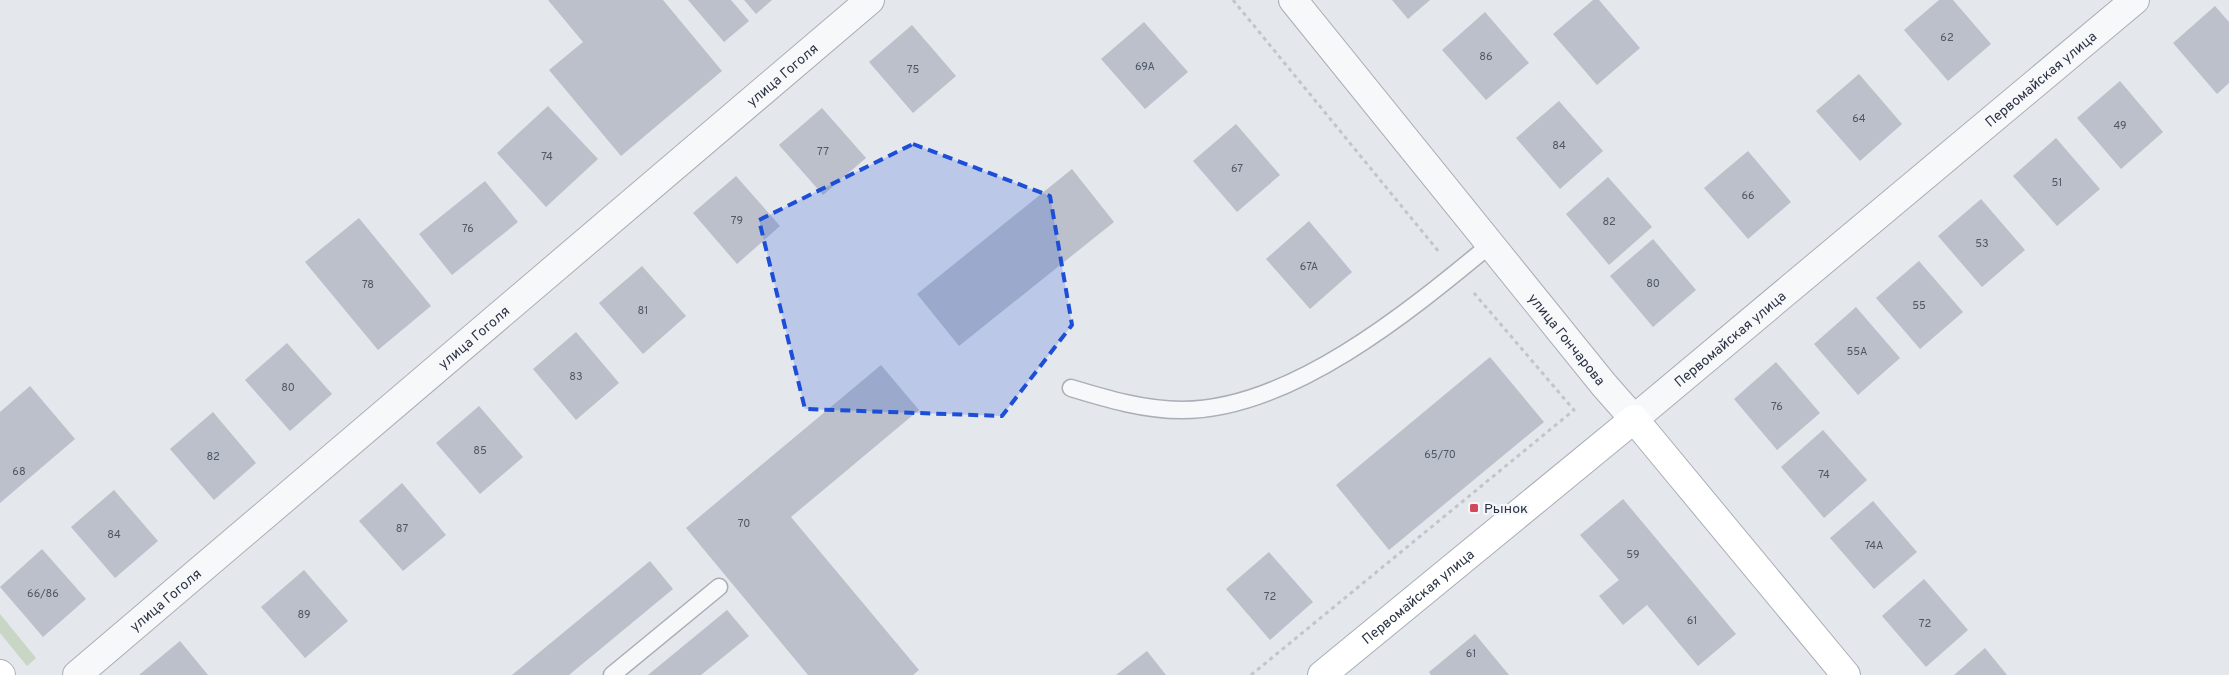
<svg xmlns="http://www.w3.org/2000/svg" width="2229" height="675" font-family="Overpass,sans-serif">
	<rect width="100%" height="100%" fill="#e4e7ec"/>
	<polygon fill="#c9d6c5" points="0,614 36,658 27,666 0,633"/>
	<g fill="#bbc0ca">
		<polygon points="548,0 663,0 722,71 621,156 549,70 583,42"/>
		<polygon points="688,0 731,0 749,21 724,42"/>
		<polygon points="744,0 772,0 756,14"/>
		<polygon points="1392,0 1430,0 1408,19"/>
		<polygon points="1593,0 1599,0 1640,48 1597,85 1553,34"/>
		<polygon points="1939,0 1953,0 1991,44 1948,81 1904,30"/>
		<polygon points="2215,6 2229,22 2229,83 2217,94 2173,43"/>
		<polygon points="1485,12 1529,63 1486,100 1442,50"/>
		<polygon points="1144,22 1188,72 1145,109 1101,59"/>
		<polygon points="912,25 956,76 913,113 869,62"/>
		<polygon points="1859,74 1902,124 1860,161 1816,111"/>
		<polygon points="2120,81 2163,132 2121,169 2077,118"/>
		<polygon points="1559,101 1603,151 1560,189 1516,138"/>
		<polygon points="548,106 598,159 546,207 497,153"/>
		<polygon points="822,108 866,158 823,195 779,145"/>
		<polygon points="1236,124 1280,175 1237,212 1193,161"/>
		<polygon points="2056,138 2100,189 2057,226 2013,176"/>
		<polygon points="1748,151 1791,202 1748,239 1704,188"/>
		<polygon points="1072,169 1114,222 959,346 917,294"/>
		<polygon points="736,176 780,226 737,264 693,213"/>
		<polygon points="1608,177 1652,227 1609,265 1566,214"/>
		<polygon points="485,181 518,222 452,275 419,234"/>
		<polygon points="1981,199 2025,250 1982,287 1938,236"/>
		<polygon points="359,218 431,306 378,350 305,262"/>
		<polygon points="1309,221 1352,272 1310,309 1266,259"/>
		<polygon points="1653,239 1696,290 1653,327 1610,276"/>
		<polygon points="1919,261 1963,312 1920,349 1876,298"/>
		<polygon points="642,266 686,316 643,354 599,303"/>
		<polygon points="1856,307 1900,358 1858,395 1814,344"/>
		<polygon points="576,332 619,383 576,420 533,369"/>
		<polygon points="287,343 332,394 290,431 245,380"/>
		<polygon points="1490,357 1544,422 1389,550 1336,485"/>
		<polygon points="1776,362 1820,413 1777,450 1734,399"/>
		<polygon points="881,365 919,410 791,517 919,670 913,675 808,675 686,528"/>
		<polygon points="30,386 75,439 0,503 0,412"/>
		<polygon points="479,406 523,457 480,494 436,443"/>
		<polygon points="213,412 256,463 214,500 170,449"/>
		<polygon points="1823,430 1867,480 1824,518 1781,467"/>
		<polygon points="402,483 446,535 403,571 359,521"/>
		<polygon points="114,490 158,541 115,578 71,527"/>
		<polygon points="1623,499 1736,634 1698,666 1647,605 1623,625 1599,596 1619,580 1580,535"/>
		<polygon points="1873,501 1917,552 1874,589 1830,538"/>
		<polygon points="42,549 86,599 43,637 0,587"/>
		<polygon points="1269,552 1313,602 1270,640 1226,589"/>
		<polygon points="650,561 673,589 569,675 512,675"/>
		<polygon points="304,570 348,621 305,658 261,607"/>
		<polygon points="1924,579 1968,630 1926,667 1882,616"/>
		<polygon points="727,610 749,636 701,675 648,675"/>
		<polygon points="1475,634 1509,675 1431,675 1429,672"/>
		<polygon points="180,641 208,675 139,675"/>
		<polygon points="1985,648 2007,675 1954,675"/>
		<polygon points="1147,651 1166,675 1116,675"/>
	</g>
	<g fill="none" stroke-linecap="round" stroke-linejoin="round">
		<defs>
			<g id="service">
				<path d="M 1071,388 C 1107,399 1144,410 1182,410 C 1291,410 1411,310 1491,244"/>
				<polyline points="612,675 719,587"/>
			</g>
			<g id="minor">
				<path id="s1" d="M 1293,0 L 1604,385 L 1634,419"/>
				<path id="s2" d="M 77,675 L 870,0"/>
			</g>
			<g id="tertiary">
				<path id="s3" d="M 1634,419 L 2135,0"/>
			</g>
			<g id="secondary">
				<polyline points="0,674 1,675"/>
				<path id="s4" d="M 1322,675 L 1634,419 L 1846,675"/>
			</g>
		</defs>
		<use href="#service" stroke="#a9aeb7" stroke-width="19"/>
		<use href="#minor" stroke="#a9aeb7" stroke-width="30"/>
		<use href="#tertiary" stroke="#a9aeb7" stroke-width="30"/>
		<use href="#secondary" stroke="#a9aeb7" stroke-width="30"/>
		<g stroke="#c2c5cb" stroke-width="3" stroke-dasharray="4 4" stroke-linecap="butt">
			<polyline points="1233,0 1439,252"/>
			<polyline points="1251,675 1574,410 1474,293"/>
		</g>
		<use href="#service" stroke="#f7f8fa" stroke-width="16"/>
		<use href="#minor" stroke="#f7f8fa" stroke-width="28"/>
		<use href="#tertiary" stroke="#f7f8fa" stroke-width="28"/>
		<use href="#secondary" stroke="#fff" stroke-width="28"/>
	</g>
	<path fill="#1d4ed8" fill-opacity="0.2" stroke="#1d4ed8" stroke-width="4" stroke-dasharray="10 6" stroke-linejoin="round" d="M 913,144 L 1050,196 L 1072,325 L 1002,416 L 805,409 L 759,220 Z"/>
	<rect fill="#d1495b" stroke="#f4f6f9" stroke-width="2" x="1469" y="503" width="10" height="10" rx="2.5"/>
	<g text-anchor="middle" stroke-width="4.5" stroke-linejoin="round" paint-order="stroke">
		<g font-size="11" fill="#4f5766">
			<text x="1947" y="41">62</text>
			<text x="1486" y="60">86</text>
			<text x="1145" y="70">69А</text>
			<text x="913" y="73">75</text>
			<text x="1859" y="122">64</text>
			<text x="2120" y="129">49</text>
			<text x="1559" y="149">84</text>
			<text x="823" y="155">77</text>
			<text x="547" y="160">74</text>
			<text x="1237" y="172">67</text>
			<text x="2057" y="186">51</text>
			<text x="1748" y="199">66</text>
			<text x="737" y="224">79</text>
			<text x="1609" y="225">82</text>
			<text x="468" y="232">76</text>
			<text x="1982" y="247">53</text>
			<text x="1309" y="270">67А</text>
			<text x="1653" y="287">80</text>
			<text x="368" y="288">78</text>
			<text x="1919" y="309">55</text>
			<text x="643" y="314">81</text>
			<text x="1857" y="355">55А</text>
			<text x="576" y="380">83</text>
			<text x="288" y="391">80</text>
			<text x="1777" y="410">76</text>
			<text x="480" y="454">85</text>
			<text x="1440" y="458">65/70</text>
			<text x="213" y="460">82</text>
			<text x="19" y="475">68</text>
			<text x="1824" y="478">74</text>
			<text x="744" y="527">70</text>
			<text x="402" y="532">87</text>
			<text x="114" y="538">84</text>
			<text x="1874" y="549">74А</text>
			<text x="1633" y="558">59</text>
			<text x="43" y="597">66/86</text>
			<text x="1270" y="600">72</text>
			<text x="304" y="618">89</text>
			<text x="1692" y="624">61</text>
			<text x="1925" y="627">72</text>
			<text x="1471" y="657">61</text>
		</g>
		<g font-size="14" fill="#2b3445" stroke="#f4f6f9">
			<text dy="5" stroke="none"><textPath href="#s2" startOffset="926">улица Гоголя</textPath></text>
			<text dy="5" stroke="none"><textPath href="#s3" startOffset="530">Первомайская улица</textPath></text>
			<text dy="5" stroke="none"><textPath href="#s2" startOffset="521">улица Гоголя</textPath></text>
			<text dy="5" stroke="none"><textPath href="#s1" startOffset="436">улица Гончарова</textPath></text>
			<text dy="5" stroke="none"><textPath href="#s3" startOffset="125">Первомайская улица</textPath></text>
			<text dy="5" stroke="none"><textPath href="#s4" startOffset="124">Первомайская улица</textPath></text>
			<text dy="5" stroke="none"><textPath href="#s2" startOffset="116">улица Гоголя</textPath></text>
		</g>
		<g font-size="14" fill="#2b3445" stroke="#f4f6f9" text-anchor="start">
			<text x="1484" y="513">Рынок</text>
		</g>
	</g>
</svg>
